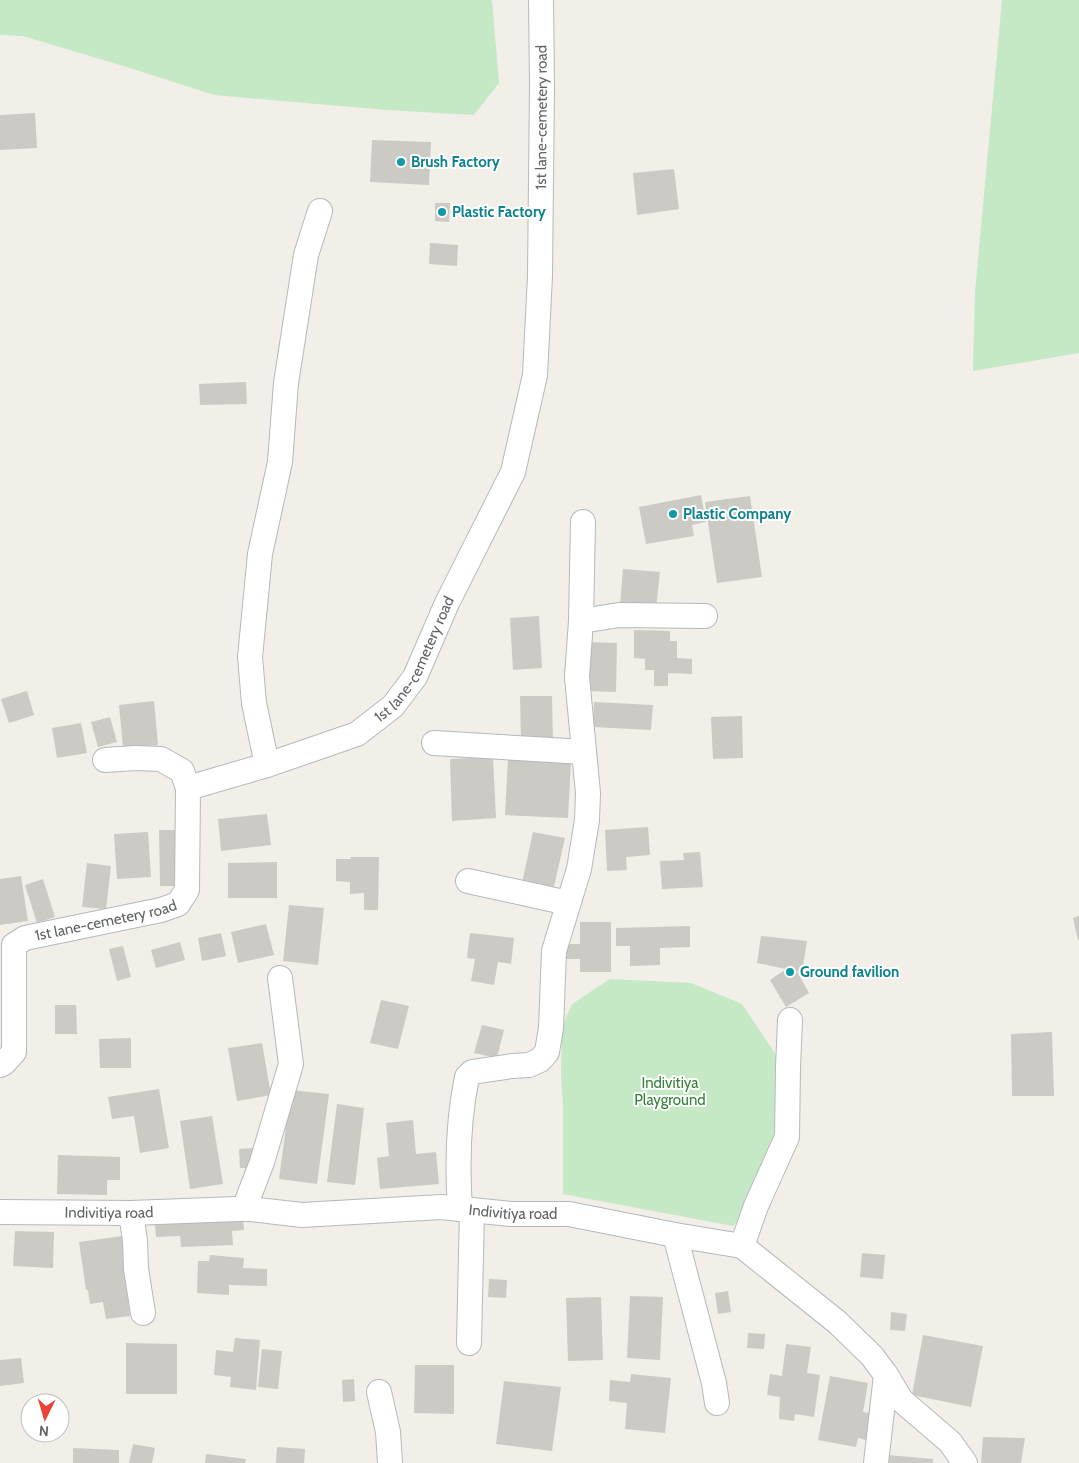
<svg xmlns="http://www.w3.org/2000/svg" width="1079" height="1463" font-family="Cabin,sans-serif">
	<rect width="100%" height="100%" fill="#f1efe8"/>
	<g fill="#c5e8c5">
		<polygon points="0,0 492,0 499,83 474,115 386,110 214,95 130,68 23,36 0,35"/>
		<polygon points="1002,0 1079,0 1079,353 973,371 975,292"/>
		<polygon points="610,979 691,983 742,1004 778,1058 780,1131 749,1208 733,1226 563,1194 563,1109 561,1074 562,1027 572,1004"/>
	</g>
	<g fill="#cccac5">
		<polygon points="35,113 37,148 0,150 0,115"/>
		<polygon points="372,140 431,142 429,185 370,182"/>
		<polygon points="674,169 679,209 637,215 633,173"/>
		<polygon points="435,203 450,203 449,222 435,221"/>
		<polygon points="430,243 458,245 457,266 429,264"/>
		<polygon points="246,382 247,404 200,405 199,384"/>
		<polygon points="701,495 706,522 692,525 694,536 646,544 639,507"/>
		<polygon points="750,496 762,577 717,583 705,502"/>
		<polygon points="623,569 660,572 656,608 620,605"/>
		<polygon points="539,616 542,668 513,670 510,618"/>
		<polygon points="634,630 670,631 670,641 677,641 677,658 692,659 692,674 668,673 668,686 654,686 654,670 645,670 645,659 634,658"/>
		<polygon points="587,642 617,643 616,692 586,691"/>
		<polygon points="27,691 34,715 9,723 1,699"/>
		<polygon points="520,696 552,696 553,742 521,743"/>
		<polygon points="154,701 158,745 123,748 119,705"/>
		<polygon points="594,702 653,705 651,730 593,727"/>
		<polygon points="742,716 743,758 713,759 711,717"/>
		<polygon points="110,717 117,742 98,747 91,722"/>
		<polygon points="81,723 87,753 57,758 52,728"/>
		<polygon points="493,757 496,818 452,821 450,759"/>
		<polygon points="508,758 571,761 568,818 505,815"/>
		<polygon points="267,814 271,845 221,851 218,819"/>
		<polygon points="648,827 650,855 626,857 627,870 607,871 605,830"/>
		<polygon points="159,830 175,830 176,886 160,886"/>
		<polygon points="148,832 151,877 117,879 114,834"/>
		<polygon points="533,832 565,838 553,891 522,883"/>
		<polygon points="700,852 703,887 662,889 660,861 684,860 683,853"/>
		<polygon points="350,857 379,857 378,910 364,910 364,893 350,894 350,882 336,881 336,859 351,859"/>
		<polygon points="277,862 277,898 228,898 228,863"/>
		<polygon points="87,863 111,866 106,909 82,907"/>
		<polygon points="21,876 28,921 0,925 0,879"/>
		<polygon points="43,879 55,917 37,923 25,885"/>
		<polygon points="289,905 324,908 318,965 283,961"/>
		<polygon points="1079,916 1079,939 1078,940 1073,918"/>
		<polygon points="580,922 611,922 611,972 580,972 580,959 559,959 560,944 580,944"/>
		<polygon points="266,924 274,955 238,963 231,932"/>
		<polygon points="690,926 690,947 660,948 660,965 630,966 630,946 616,946 616,928"/>
		<polygon points="221,933 226,956 202,961 198,938"/>
		<polygon points="470,933 514,938 511,964 498,962 494,985 471,981 475,959 467,958"/>
		<polygon points="761,936 807,941 802,972 797,971 809,993 786,1007 770,980 786,969 757,963"/>
		<polygon points="180,942 185,960 156,968 151,950"/>
		<polygon points="123,946 131,977 117,981 109,949"/>
		<polygon points="381,1000 409,1006 398,1049 370,1043"/>
		<polygon points="55,1005 76,1005 77,1034 55,1034"/>
		<polygon points="482,1025 504,1030 497,1058 474,1053"/>
		<polygon points="1052,1032 1054,1096 1012,1096 1011,1034"/>
		<polygon points="131,1038 131,1068 100,1068 99,1039"/>
		<polygon points="262,1043 271,1095 237,1101 228,1048"/>
		<polygon points="159,1089 169,1148 140,1153 134,1116 112,1119 108,1097"/>
		<polygon points="291,1090 329,1094 317,1184 279,1179"/>
		<polygon points="337,1104 364,1108 355,1185 327,1182"/>
		<polygon points="212,1116 223,1184 190,1189 180,1121"/>
		<polygon points="413,1120 416,1154 436,1152 439,1184 380,1189 377,1158 389,1156 386,1123"/>
		<polygon points="253,1148 253,1168 240,1168 239,1149"/>
		<polygon points="58,1155 120,1157 120,1180 107,1180 107,1195 57,1194"/>
		<polygon points="243,1218 244,1230 232,1231 233,1245 181,1247 180,1236 156,1237 155,1223"/>
		<polygon points="15,1231 54,1232 53,1268 13,1266"/>
		<polygon points="122,1236 129,1284 126,1285 130,1316 106,1319 103,1302 90,1304 88,1290 86,1290 79,1242"/>
		<polygon points="862,1253 885,1255 883,1279 860,1277"/>
		<polygon points="210,1255 244,1258 243,1268 267,1269 267,1286 229,1285 229,1295 197,1293 198,1261 209,1261"/>
		<polygon points="489,1279 507,1280 506,1298 488,1297"/>
		<polygon points="728,1291 731,1312 718,1314 715,1293"/>
		<polygon points="630,1296 663,1297 660,1360 627,1358"/>
		<polygon points="601,1297 603,1360 568,1361 566,1298"/>
		<polygon points="891,1312 907,1314 905,1331 890,1330"/>
		<polygon points="748,1333 765,1334 764,1349 747,1348"/>
		<polygon points="923,1335 983,1346 971,1407 912,1395"/>
		<polygon points="235,1338 260,1340 256,1390 230,1387 231,1377 214,1375 216,1350 233,1352"/>
		<polygon points="126,1343 177,1344 177,1394 126,1394"/>
		<polygon points="786,1344 811,1347 807,1373 820,1375 814,1417 795,1414 794,1421 779,1419 780,1397 767,1395 770,1374 782,1376"/>
		<polygon points="262,1349 282,1351 278,1389 258,1387"/>
		<polygon points="21,1358 24,1383 0,1386 0,1360"/>
		<polygon points="415,1365 454,1365 454,1414 414,1413"/>
		<polygon points="631,1374 671,1378 665,1433 625,1429 627,1403 609,1401 610,1380 630,1382"/>
		<polygon points="830,1376 868,1383 863,1412 875,1414 870,1441 858,1438 856,1447 818,1440"/>
		<polygon points="354,1379 355,1401 343,1402 342,1380"/>
		<polygon points="504,1381 561,1387 552,1451 496,1444"/>
		<polygon points="983,1437 1025,1438 1021,1463 981,1463"/>
		<polygon points="133,1444 155,1448 152,1463 129,1463"/>
		<polygon points="277,1447 305,1449 304,1463 276,1463"/>
		<polygon points="73,1448 119,1450 119,1463 73,1463"/>
		<polygon points="206,1454 246,1459 245,1463 205,1463"/>
		<polygon points="888,1455 933,1459 933,1463 887,1463"/>
	</g>
	<g fill="none" stroke-linecap="round" stroke-linejoin="round">
		<defs>
			<g id="street">
				<polyline points="581,621 619,615 705,616"/>
				<polyline points="434,743 584,752"/>
				<polyline points="105,760 135,758 161,759 182,771 188,788"/>
				<polyline points="267,765 254,703 250,657 260,554 280,462 286,383 306,255 320,211"/>
				<polyline points="468,881 568,903"/>
				<path id="s1" d="M 0,1065 L 4,1063 L 14,1052 L 14,945 L 25,938 L 161,910 L 178,904 L 187,890 L 188,788 L 267,765 L 357,734 L 393,706 L 415,677 L 447,603 L 513,472 L 535,375 L 540,276 L 542,85 L 541,0"/>
				<polyline points="244,1209 262,1162 291,1064 280,978"/>
				<path d="M 460,1209 C 457,1165 458,1120 467,1077 L 472,1072 L 512,1066 L 529,1065 L 540,1060 L 547,1052 L 551,1028 L 554,951 L 579,869 L 587,820 L 588,793 L 577,677 L 581,621 L 583,522"/>
				<path id="s2" d="M 0,1212 L 131,1213 L 237,1209 L 250,1209 L 302,1215 L 441,1207 L 511,1214 L 569,1214 L 675,1235 L 742,1246 L 837,1322 L 872,1356 L 886,1375 L 876,1463"/>
				<polyline points="131,1213 135,1241 136,1269 143,1313"/>
				<polyline points="675,1235 714,1383 717,1403"/>
				<polyline points="742,1246 756,1206 787,1137 788,1068 790,1020"/>
				<polyline points="469,1343 472,1210"/>
				<polyline points="886,1375 901,1400 950,1442 965,1463"/>
				<polyline points="379,1392 388,1432 390,1463"/>
			</g>
		</defs>
		<use href="#street" stroke="#b5b8bc" stroke-width="26"/>
		<use href="#street" stroke="#fff" stroke-width="24"/>
	</g>
	<g fill="#0f9aa8" stroke="#fff" stroke-width="2">
		<circle cx="401" cy="162" r="5"/>
		<circle cx="442" cy="212" r="5"/>
		<circle cx="673" cy="514" r="5"/>
		<circle cx="790" cy="972" r="5"/>
	</g>
	<g text-anchor="middle" stroke-width="4" stroke-linejoin="round" paint-order="stroke">
		<g font-size="15" fill="#5f6368" stroke="#fff">
			<text dy="5" stroke="none"><textPath href="#s1" startOffset="1259">1st lane-cemetery road</textPath></text>
			<text dy="5" stroke="none"><textPath href="#s1" startOffset="689">1st lane-cemetery road</textPath></text>
			<text dy="5" stroke="none"><textPath href="#s1" startOffset="222">1st lane-cemetery road</textPath></text>
			<text dy="5" stroke="none"><textPath href="#s2" startOffset="514">Indivitiya road</textPath></text>
			<text dy="5" stroke="none"><textPath href="#s2" startOffset="109">Indivitiya road</textPath></text>
		</g>
		<g font-size="15" font-weight="bold" fill="#0d838f" stroke="#fff" text-anchor="start">
			<text x="411" y="167">Brush Factory</text>
			<text x="452" y="217">Plastic Factory</text>
			<text x="683" y="519">Plastic Company</text>
			<text x="800" y="977">Ground favilion</text>
		</g>
		<g font-size="15" fill="#348238" stroke="#fff">
			<text x="670" y="1088">Indivitiya<tspan x="670" dy="17">Playground</tspan></text>
		</g>
	</g>
	<g transform="translate(45 1418) rotate(185)"><circle r="24" fill="#ffffff" stroke="#bfc1c3"/>
	<path d="M0-4L9 19L0 12L-9 19Z" fill="#ea4335"/>
	<text y="-8" font-size="14" font-weight="bold" text-anchor="middle" fill="#5f6368">N</text>
	</g>
</svg>
